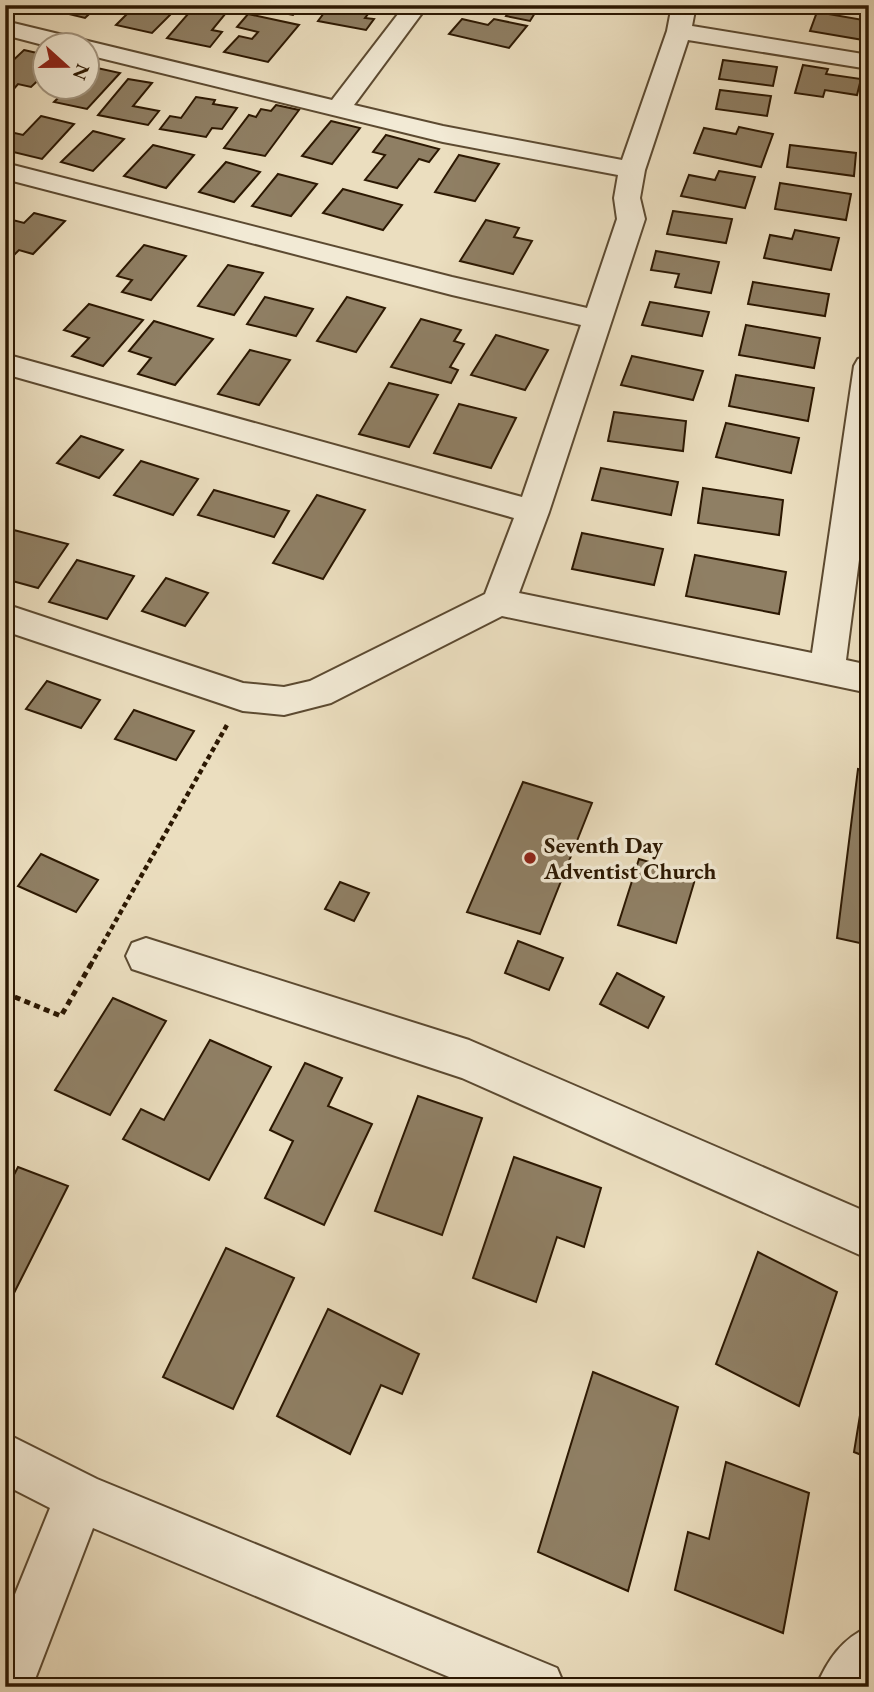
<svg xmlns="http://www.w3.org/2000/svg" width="874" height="1692" font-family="'EB Garamond',serif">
	<rect width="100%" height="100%" fill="#ebdebf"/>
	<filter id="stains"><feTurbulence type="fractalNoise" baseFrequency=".00286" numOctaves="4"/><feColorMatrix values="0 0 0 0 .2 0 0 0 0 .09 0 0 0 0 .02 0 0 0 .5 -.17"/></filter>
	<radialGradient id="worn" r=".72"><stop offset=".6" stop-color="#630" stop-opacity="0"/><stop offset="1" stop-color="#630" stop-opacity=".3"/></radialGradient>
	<g fill="#8f7f64" stroke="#2c1802" stroke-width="2">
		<polygon points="47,5 99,5 85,18 44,8"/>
		<polygon points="136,5 135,5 180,5 152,33 116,25"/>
		<polygon points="266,5 301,5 293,15 263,9"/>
		<polygon points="330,5 381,5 378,10 372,9 365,18 374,19 366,30 318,21"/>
		<polygon points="513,5 540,5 530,21 506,16"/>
		<polygon points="194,7 226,13 212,30 222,32 210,47 167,38"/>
		<polygon points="817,12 869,21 869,41 810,31"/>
		<polygon points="248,14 299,25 268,62 224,52 239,36 252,39 258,32 237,27"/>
		<polygon points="462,19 488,25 494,19 527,26 509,48 449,34"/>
		<polygon points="24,50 46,55 46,73 31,87 18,84 13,90 5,88 5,68"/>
		<polygon points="723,60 777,67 773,86 719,79"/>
		<polygon points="803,65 828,69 826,74 861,79 857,95 825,90 823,97 795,93"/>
		<polygon points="88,66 120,73 87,109 54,102 68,88 88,88"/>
		<polygon points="128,79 152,83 133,106 159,111 148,125 98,115"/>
		<polygon points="720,90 771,96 767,116 716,109"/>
		<polygon points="196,97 215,100 213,104 237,108 222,129 212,128 206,137 160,129 170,116 181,118"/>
		<polygon points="276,105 299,110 265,156 224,148 249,115 256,117 261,109 271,111"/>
		<polygon points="41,116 74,124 42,159 5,150 5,144 15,133 23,135"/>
		<polygon points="331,121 360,128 332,164 302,156"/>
		<polygon points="739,127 773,134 761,167 694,153 704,128 736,134"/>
		<polygon points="93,131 124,139 93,171 61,162"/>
		<polygon points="386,135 439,149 429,162 419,159 397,188 365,180 385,155 373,152"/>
		<polygon points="153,145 194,155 166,188 124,176"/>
		<polygon points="790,145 856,153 854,176 787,167"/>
		<polygon points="459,155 499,164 475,201 435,192"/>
		<polygon points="226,162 260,172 234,202 199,192"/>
		<polygon points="719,171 755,177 745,208 681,196 689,175 715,180"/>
		<polygon points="278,174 317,184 291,216 252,206"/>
		<polygon points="780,183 851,194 846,220 775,209"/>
		<polygon points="343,189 402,205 383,230 323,213"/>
		<polygon points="673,211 732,219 726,243 667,234"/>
		<polygon points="34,213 65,221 33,254 19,250 8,261 5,260 5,228 13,220 24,223"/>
		<polygon points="486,220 519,228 514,237 532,241 513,274 460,261"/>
		<polygon points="795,230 839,238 831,270 764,258 770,235 792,239"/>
		<polygon points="144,245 186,256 151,300 122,292 132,280 117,276"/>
		<polygon points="656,251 719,262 711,293 675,287 679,274 651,270"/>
		<polygon points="228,265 263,273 234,315 198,306"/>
		<polygon points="753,282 829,294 825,316 748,304"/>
		<polygon points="265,297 313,309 296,336 247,324"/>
		<polygon points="347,297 385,308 356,352 317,341"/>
		<polygon points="650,302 709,312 702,336 642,325"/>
		<polygon points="89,304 143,320 103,366 72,356 89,338 64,330"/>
		<polygon points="421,319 461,330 454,341 464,344 450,367 458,370 451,383 391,367"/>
		<polygon points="154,321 213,339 175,385 138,374 151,358 129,351"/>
		<polygon points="746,325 820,338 814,368 739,355"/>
		<polygon points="496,335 548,350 525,390 471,375"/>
		<polygon points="250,350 290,360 259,405 218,394"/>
		<polygon points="632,356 703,371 693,400 621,385"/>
		<polygon points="736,375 814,388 808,421 729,406"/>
		<polygon points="389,383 438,395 409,447 359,434"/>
		<polygon points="459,404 516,418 491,468 434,453"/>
		<polygon points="614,412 686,421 683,451 608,441"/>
		<polygon points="726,423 799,438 791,473 716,457"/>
		<polygon points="81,436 123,450 99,478 57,463"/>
		<polygon points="141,461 198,479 173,515 114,495"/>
		<polygon points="601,468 678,482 671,515 592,500"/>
		<polygon points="703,488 783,500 779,535 698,523"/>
		<polygon points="214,490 289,511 274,537 198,515"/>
		<polygon points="317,495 365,510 323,579 273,563"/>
		<polygon points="6,528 68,544 38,588 5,579"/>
		<polygon points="582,533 663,549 654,585 572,569"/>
		<polygon points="695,555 786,572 779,614 686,596"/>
		<polygon points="77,560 134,576 107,619 49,602"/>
		<polygon points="166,578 208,593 185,626 142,611"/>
		<polygon points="47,681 100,700 81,728 26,709"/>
		<polygon points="134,710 194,731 176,760 115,739"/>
		<polygon points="858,769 869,772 869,945 837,938"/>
		<polygon points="523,782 592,803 540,934 467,912"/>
		<polygon points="41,854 98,880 76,912 18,886"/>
		<polygon points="639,859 696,876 676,943 618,925"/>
		<polygon points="340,882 369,893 354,921 325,909"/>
		<polygon points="518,941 563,958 549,990 505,973"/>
		<polygon points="617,973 664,997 648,1028 600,1004"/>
		<polygon points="113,998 166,1021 110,1115 55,1090"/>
		<polygon points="210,1040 271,1067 209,1180 123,1139 141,1109 164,1120"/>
		<polygon points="305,1063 342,1078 328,1106 372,1124 324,1225 265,1198 293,1141 270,1130"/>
		<polygon points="418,1096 482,1118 442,1235 375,1211"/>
		<polygon points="514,1157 601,1188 584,1247 557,1237 536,1302 473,1278"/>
		<polygon points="18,1167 68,1186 9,1303 5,1301 5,1192"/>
		<polygon points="226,1248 294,1278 233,1409 163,1377"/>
		<polygon points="758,1252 837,1292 799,1406 716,1364"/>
		<polygon points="328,1309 419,1354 402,1394 381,1385 350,1454 277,1416"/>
		<polygon points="869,1360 869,1458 854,1452"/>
		<polygon points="593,1372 678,1407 628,1591 538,1552"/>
		<polygon points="726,1462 809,1493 783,1633 675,1590 688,1532 709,1539"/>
	</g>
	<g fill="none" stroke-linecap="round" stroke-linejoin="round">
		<defs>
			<g id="street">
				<polygon points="405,5 428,5 354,105 443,126 622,160 667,31 672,5 696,5 692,26 869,55 869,69 688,40 645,170 640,198 645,219 549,512 519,593 812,653 854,366 858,359 869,356 869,483 846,660 869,665 869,693 502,616 331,703 284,715 243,711 5,631 5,604 243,683 284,687 310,681 485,594 514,518 5,374 5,354 522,497 581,325 452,295 5,179 5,163 452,277 587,308 617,219 614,198 618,175 443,142 88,55 88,46 47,46 5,35 5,21 332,100"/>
				<polygon points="146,938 469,1040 869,1213 869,1259 462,1078 132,969 126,956 132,943"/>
				<polygon points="5,1433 97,1479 557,1668 565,1687 473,1687 93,1528 32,1687 5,1687 5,1619 50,1508 5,1485"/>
				<path d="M 869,1627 L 869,1687 L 816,1687 C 827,1661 842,1638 869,1627 Z"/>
			</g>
		</defs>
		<use href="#street" stroke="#5c4a31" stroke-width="4"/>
		<polyline stroke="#2c1802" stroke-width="4.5" stroke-dasharray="5 3.5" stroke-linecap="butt" points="90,966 227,725"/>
		<polyline stroke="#2c1802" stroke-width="5" stroke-dasharray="6 4.5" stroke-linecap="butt" points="5,993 61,1016 91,964"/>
		<use href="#street" fill="#f2ead5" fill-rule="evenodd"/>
	</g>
	<circle fill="#8f2418" stroke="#f2ead5" stroke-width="2.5" cx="530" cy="858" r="7"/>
	<g text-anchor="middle" stroke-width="7" stroke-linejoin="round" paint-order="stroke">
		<g font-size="23" font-weight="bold" fill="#2c1802" stroke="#f2ead5" text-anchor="start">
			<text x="544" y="853">Seventh Day<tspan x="544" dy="26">Adventist Church</tspan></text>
		</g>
	</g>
	<rect width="874" height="1692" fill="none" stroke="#ebdebf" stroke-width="28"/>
	<rect x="7" y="7" width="860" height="1678" fill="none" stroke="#2c1802" stroke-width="3.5"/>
	<rect x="14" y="14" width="846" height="1664" fill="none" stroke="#2c1802" stroke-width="2"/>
	<g transform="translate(66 66) rotate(111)"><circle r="33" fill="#f2ead5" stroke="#a39681" stroke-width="2"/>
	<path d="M0-5L12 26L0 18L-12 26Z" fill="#8f2418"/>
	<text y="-10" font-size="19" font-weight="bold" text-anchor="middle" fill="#2c1802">N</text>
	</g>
	<rect width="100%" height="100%" filter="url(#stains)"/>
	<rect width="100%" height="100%" fill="url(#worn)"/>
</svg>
